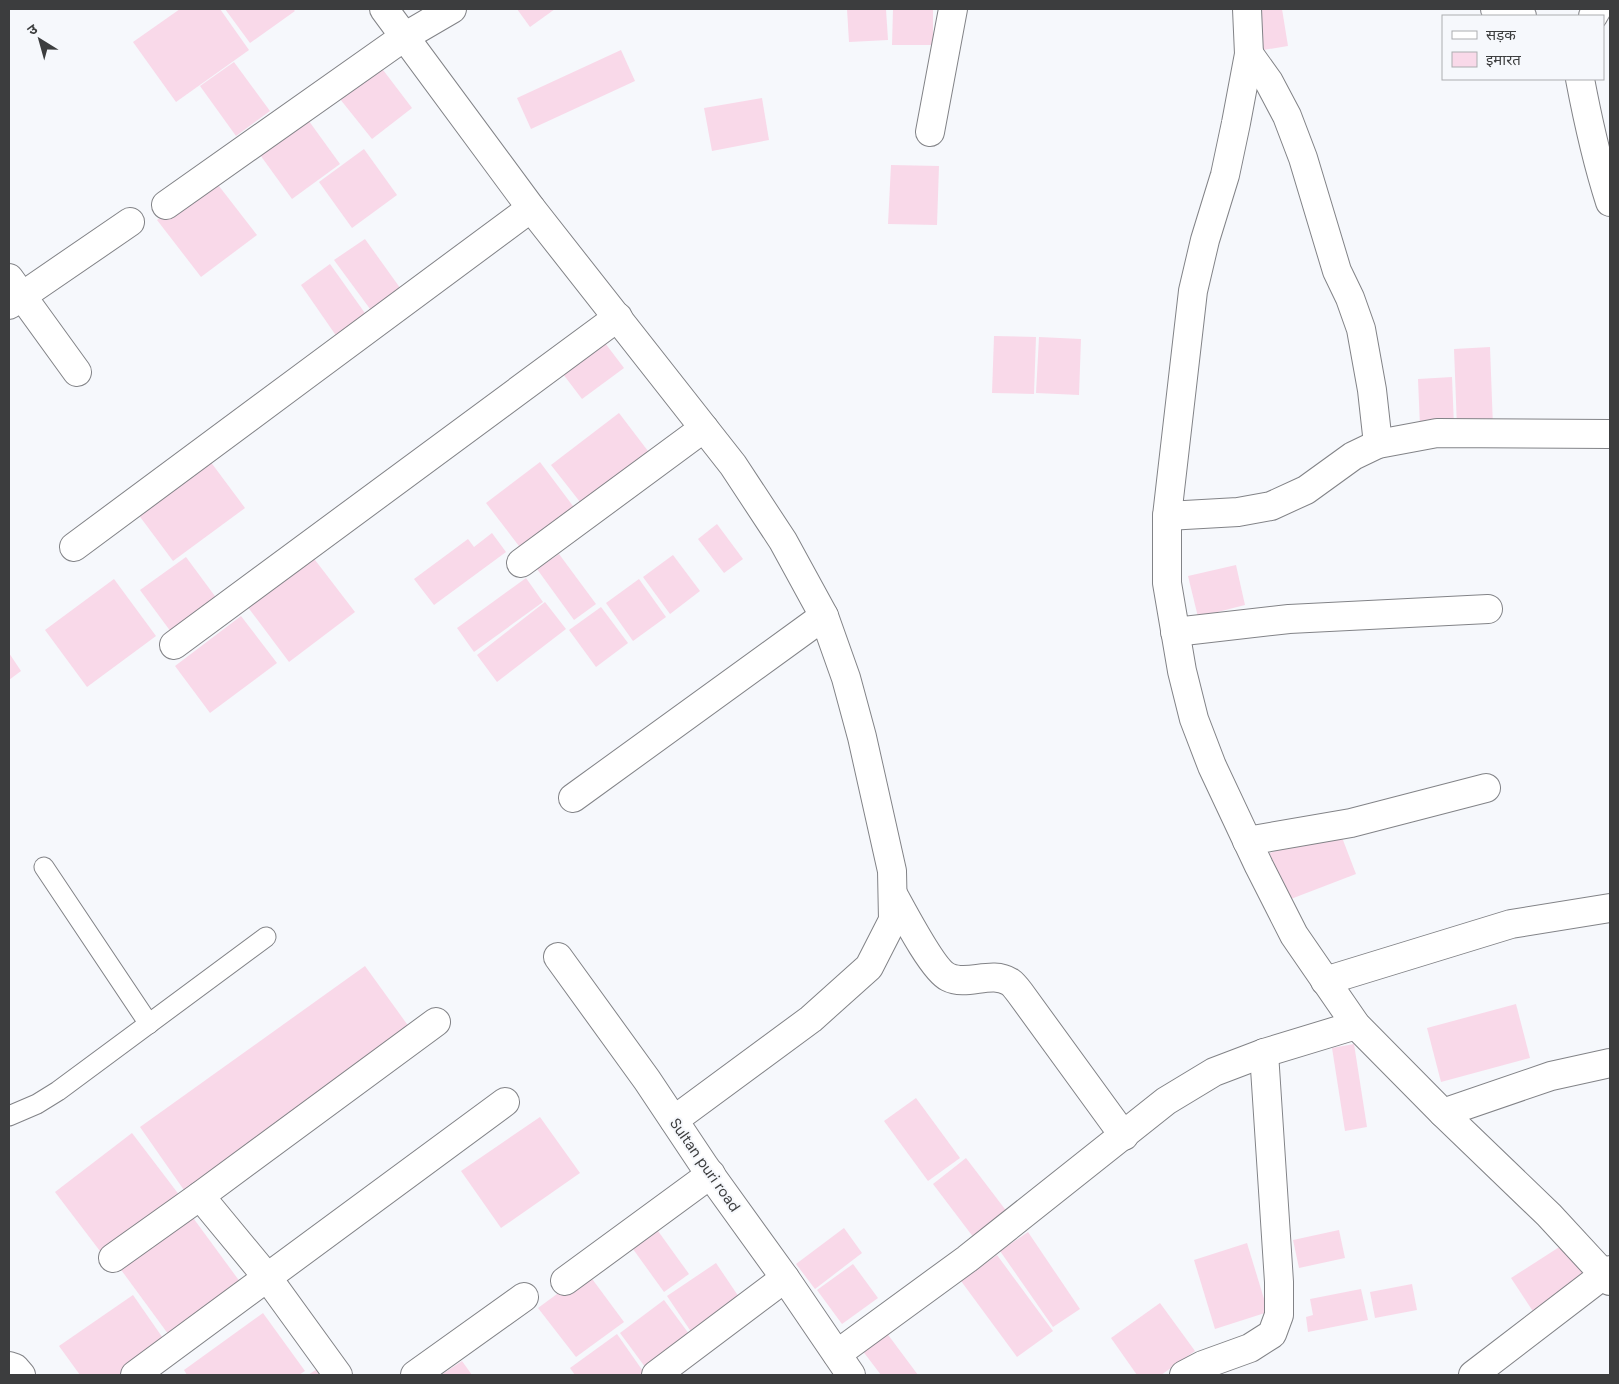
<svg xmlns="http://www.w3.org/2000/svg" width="1619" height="1384" font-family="'DM Sans','Noto Sans Devanagari',sans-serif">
	<rect width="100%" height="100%" fill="#f6f8fc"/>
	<g fill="#f9d9e9">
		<polygon points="180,9 220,9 249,50 176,102 133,42"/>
		<polygon points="225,9 293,9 295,11 250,43"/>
		<polygon points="517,9 555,9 530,27"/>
		<polygon points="847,9 886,9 888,40 849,42"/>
		<polygon points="893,9 933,9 933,45 892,45"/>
		<polygon points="1256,9 1282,9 1288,46 1263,50"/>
		<polygon points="621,50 635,81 531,129 517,98"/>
		<polygon points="234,62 270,111 236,136 200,86"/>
		<polygon points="377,62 412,108 372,139 336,94"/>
		<polygon points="762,98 769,140 712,151 704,108"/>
		<polygon points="306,117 340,164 292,199 258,152"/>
		<polygon points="364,149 397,195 352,228 319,182"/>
		<polygon points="891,165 939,166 937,225 888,224"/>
		<polygon points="212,177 257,235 201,277 157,220"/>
		<polygon points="365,239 403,292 373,313 334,260"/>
		<polygon points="330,264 367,316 337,337 301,285"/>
		<polygon points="994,336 1036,337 1034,394 992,393"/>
		<polygon points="1039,337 1081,339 1079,395 1036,393"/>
		<polygon points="605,343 624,368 582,399 563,374"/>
		<polygon points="1490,347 1493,427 1457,428 1454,349"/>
		<polygon points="1452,377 1454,426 1420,427 1418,379"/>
		<polygon points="619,413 651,455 584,507 551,465"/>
		<polygon points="207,457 245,508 173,561 135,510"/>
		<polygon points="540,462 576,510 522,550 486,503"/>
		<polygon points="717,524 743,559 724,573 698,539"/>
		<polygon points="492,533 506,552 434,605 414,579 468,539 474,547"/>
		<polygon points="559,554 596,604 574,620 537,569"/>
		<polygon points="673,555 700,591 670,614 643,577"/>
		<polygon points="312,556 355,612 289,662 247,606"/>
		<polygon points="186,557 220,603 174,636 140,590"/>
		<polygon points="1236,565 1245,605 1198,617 1188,576"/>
		<polygon points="526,578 543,602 474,652 457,628"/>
		<polygon points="114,579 156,636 87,687 45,630"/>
		<polygon points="639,579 666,617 633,641 606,603"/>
		<polygon points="545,602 566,629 497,682 477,655"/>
		<polygon points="601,607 628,643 596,667 569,630"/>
		<polygon points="241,616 277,663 210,713 175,666"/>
		<polygon points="9,653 21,671 9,680"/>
		<polygon points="1338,827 1356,874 1283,902 1265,855"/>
		<polygon points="365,966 412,1031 186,1193 140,1127"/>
		<polygon points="1516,1004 1530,1058 1441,1082 1427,1028"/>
		<polygon points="1354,1044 1367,1127 1345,1131 1332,1048"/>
		<polygon points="916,1098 960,1158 928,1181 884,1121"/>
		<polygon points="540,1117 580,1173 501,1228 461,1171"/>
		<polygon points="132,1133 180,1196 103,1255 55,1192"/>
		<polygon points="966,1158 1014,1221 980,1246 933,1184"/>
		<polygon points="191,1215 246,1290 174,1342 119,1267"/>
		<polygon points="844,1228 862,1253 815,1289 796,1264"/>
		<polygon points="1339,1230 1345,1258 1299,1268 1293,1240"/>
		<polygon points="658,1231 689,1274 664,1292 633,1249"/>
		<polygon points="1028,1232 1080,1309 1053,1327 1000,1251"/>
		<polygon points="1247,1243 1268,1312 1215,1329 1194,1260"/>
		<polygon points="1564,1244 1591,1284 1538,1319 1511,1278"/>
		<polygon points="997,1255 1053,1331 1017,1357 961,1281"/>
		<polygon points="716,1263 745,1306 696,1339 667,1296"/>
		<polygon points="853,1264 878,1298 842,1324 817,1290"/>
		<polygon points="587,1272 624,1322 576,1357 538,1308"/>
		<polygon points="1412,1284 1417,1310 1375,1318 1370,1292"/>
		<polygon points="1361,1289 1368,1320 1308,1332 1306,1317 1313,1315 1310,1299"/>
		<polygon points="133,1295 167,1344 122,1375 80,1375 59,1346"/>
		<polygon points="664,1300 692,1338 648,1371 620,1333"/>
		<polygon points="1160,1303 1195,1351 1161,1375 1137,1375 1111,1338"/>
		<polygon points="263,1313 305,1371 299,1375 187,1375 184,1370"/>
		<polygon points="883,1328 918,1375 881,1375 859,1346"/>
		<polygon points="617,1334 645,1374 643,1375 575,1375 570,1368"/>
		<polygon points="462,1361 472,1375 441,1375"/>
		<polygon points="317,1369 321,1375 308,1375"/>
	</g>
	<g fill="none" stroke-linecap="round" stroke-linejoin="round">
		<defs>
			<g id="lane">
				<polyline points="44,867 149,1024"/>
				<polyline points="9,1116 37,1104 58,1091 266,937"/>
			</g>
			<g id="street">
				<polyline points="384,9 531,208 733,465 783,541 824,616 846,678 862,737 892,871 893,920 869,967 811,1019 674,1120"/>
				<polyline points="1247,9 1249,54 1236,123 1225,175 1205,240 1193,291 1167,516 1167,583 1182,671 1194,719 1212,766 1259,866 1294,935 1356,1025 1443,1113 1549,1215 1610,1281"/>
				<polyline points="1495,9 1522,16"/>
				<polyline points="1593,16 1597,9"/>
				<polyline points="1249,54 1269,82 1287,116 1303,158 1337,271 1350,298 1361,329 1372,390 1378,444"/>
				<path d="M 1580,79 C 1588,121 1597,162 1610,202"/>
				<polyline points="930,132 953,9"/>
				<polyline points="166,205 404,37 452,9"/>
				<polyline points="9,278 77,372"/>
				<polyline points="9,305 130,222"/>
				<polyline points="1167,516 1238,512 1271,506 1306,490 1353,456 1378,444 1437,433 1610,434"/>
				<path d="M 74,547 C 227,435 378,320 531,208"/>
				<polyline points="521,563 704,428"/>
				<polyline points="1175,632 1289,619 1488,609"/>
				<polyline points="174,645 618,317"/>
				<polyline points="573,798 824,616"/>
				<polyline points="1247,841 1351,823 1486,788"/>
				<path d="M 893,894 C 903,912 933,970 948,977 C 967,987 991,970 1010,982 C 1013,984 1017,989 1020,993 L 1124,1136"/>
				<polyline points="558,957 647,1080 705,1167 785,1278 851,1375"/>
				<polyline points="1325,981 1511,924 1610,908"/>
				<polyline points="1443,1113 1551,1076 1610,1063"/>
				<polyline points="200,1196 267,1277 338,1375"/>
				<polyline points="113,1258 200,1196 436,1022"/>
				<polyline points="565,1281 711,1174"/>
				<polyline points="837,1354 967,1259 1166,1101 1214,1072 1264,1053 1356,1025"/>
				<polyline points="9,1366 15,1368 21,1375"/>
				<polyline points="135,1375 505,1102"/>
				<polyline points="415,1375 524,1297"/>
				<polyline points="656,1375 785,1278"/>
				<polyline points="1184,1375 1203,1365 1250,1348 1272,1334 1279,1315 1279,1282 1264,1053"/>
				<polyline points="1473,1375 1610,1270"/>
			</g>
		</defs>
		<use href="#lane" stroke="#828387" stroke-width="21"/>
		<use href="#street" stroke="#828387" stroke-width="30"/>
		<use href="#lane" stroke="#fff" stroke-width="19"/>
		<use href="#street" stroke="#fff" stroke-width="28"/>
	</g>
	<g text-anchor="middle" stroke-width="4" stroke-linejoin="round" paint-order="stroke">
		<g font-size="15" fill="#3c3d3e" stroke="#f6f8fc">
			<text transform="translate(705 1165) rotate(55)" y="5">Sultan puri road</text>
		</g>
	</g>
	<rect width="1619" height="1384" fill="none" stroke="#3c3d3e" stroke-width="20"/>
	<rect x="1442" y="15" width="162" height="65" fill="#f6f8fc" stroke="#acadb0"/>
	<rect x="1452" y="31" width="25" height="8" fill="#ffffff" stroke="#acadb0"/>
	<text x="1486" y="40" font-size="15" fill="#3c3d3e">सड़क</text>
	<rect x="1452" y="52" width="25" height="15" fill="#f9d9e9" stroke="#acadb0"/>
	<text x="1486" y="65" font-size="15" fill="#3c3d3e">इमारत</text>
	<g transform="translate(40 40) rotate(323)" stroke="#f6f8fc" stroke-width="4" paint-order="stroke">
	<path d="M0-4L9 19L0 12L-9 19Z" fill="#3c3d3e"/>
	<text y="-8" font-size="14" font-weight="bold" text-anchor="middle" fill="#3c3d3e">उ</text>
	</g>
</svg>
